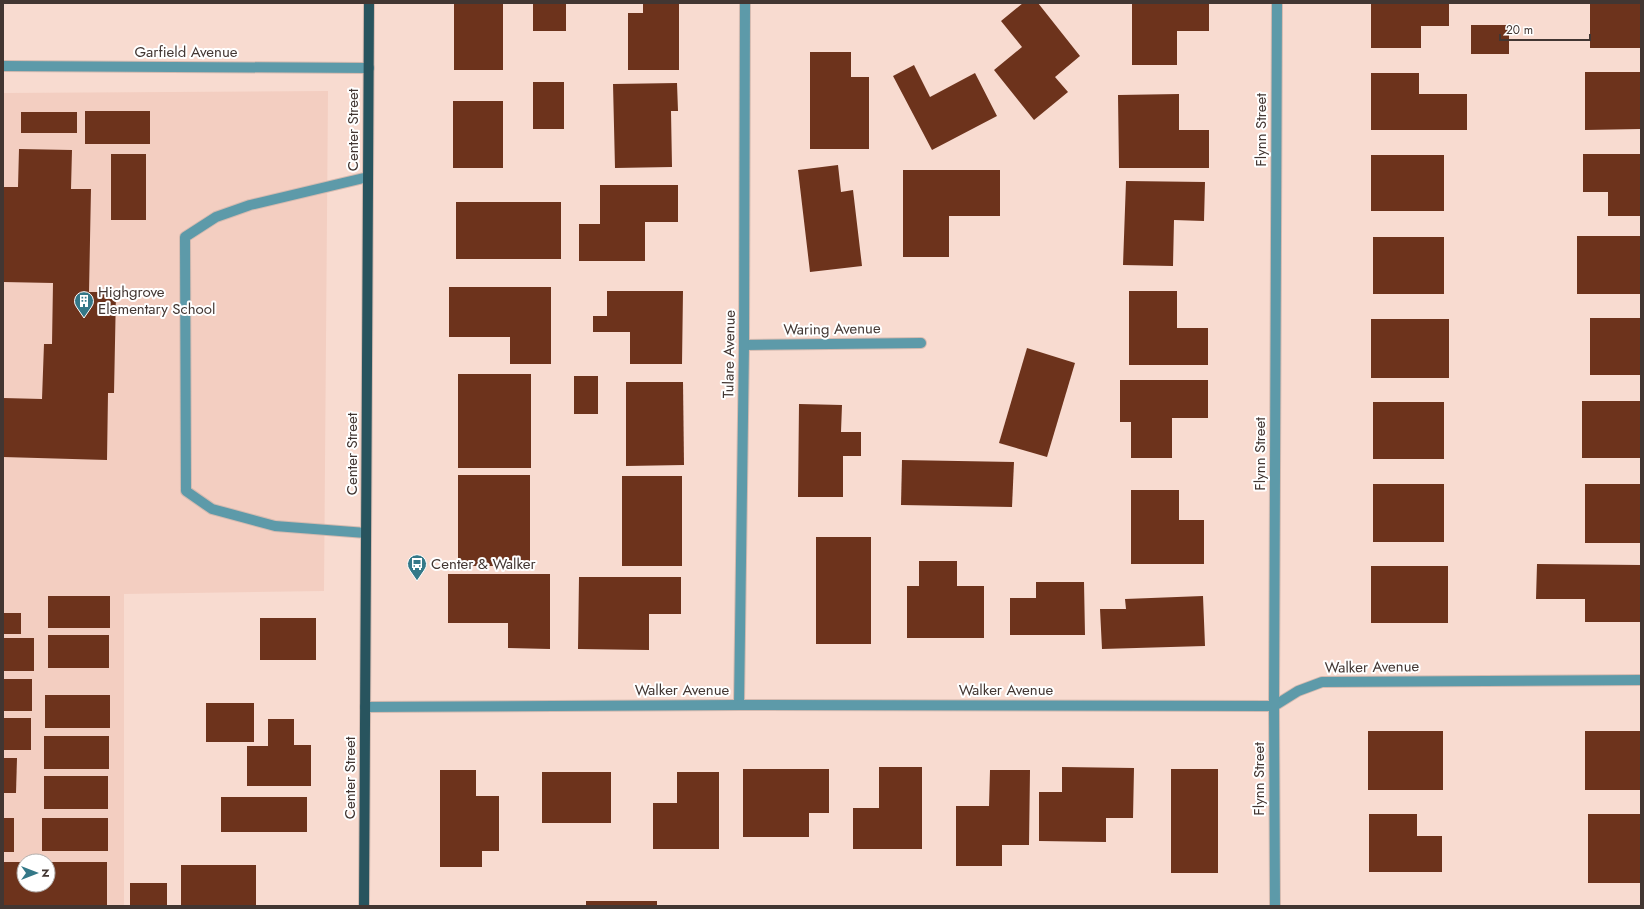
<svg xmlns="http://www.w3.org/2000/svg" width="1644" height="909" font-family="Jost,sans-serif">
	<rect width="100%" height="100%" fill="#f8dbd0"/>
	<path fill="#f3cec1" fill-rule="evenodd" d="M 328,91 L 324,591 L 124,594 L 124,906 L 3,906 L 3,93 ZM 24,861 L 48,861 L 48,885 L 24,885 Z"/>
	<g fill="#6d331c">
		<rect x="454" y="3" width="49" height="67"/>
		<rect x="533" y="3" width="33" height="28"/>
		<polygon points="643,3 679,3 679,70 628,70 628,13 643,13"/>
		<polygon points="1023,3 1038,3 1080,56 1055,77 1068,92 1034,120 994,70 1022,47 1001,21"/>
		<polygon points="1132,3 1209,3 1209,31 1177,31 1177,65 1132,65"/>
		<polygon points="1371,3 1449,3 1449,26 1421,26 1421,48 1371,48"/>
		<rect x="1590" y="3" width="51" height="45"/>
		<rect x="1471" y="25" width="38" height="29"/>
		<polygon points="810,52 851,52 851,77 869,77 869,149 810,149"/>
		<polygon points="914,65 930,97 975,73 997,116 932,150 893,76"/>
		<polygon points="1585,72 1641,72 1641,129 1585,130"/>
		<polygon points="1371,73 1419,73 1419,94 1467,94 1467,130 1371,130"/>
		<rect x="533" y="82" width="31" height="47"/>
		<polygon points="677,83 678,111 671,111 672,167 615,168 613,84"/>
		<polygon points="1179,94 1179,130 1209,130 1209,168 1119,168 1118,95"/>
		<rect x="453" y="101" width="50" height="67"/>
		<rect x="85" y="111" width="65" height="33"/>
		<rect x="21" y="112" width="56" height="21"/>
		<polygon points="19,149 72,150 71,189 91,189 89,292 116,292 114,393 108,393 107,460 3,457 3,398 42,399 44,344 52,344 53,283 3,282 3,187 18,187"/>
		<rect x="111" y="154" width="35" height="66"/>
		<polygon points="1583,154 1641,154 1641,216 1608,216 1608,192 1583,192"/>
		<rect x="1371" y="155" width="73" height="56"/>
		<polygon points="838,165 841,192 853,190 862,266 810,272 798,170"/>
		<polygon points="903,170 1000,170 1000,216 949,216 949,257 903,257"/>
		<polygon points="1126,181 1205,182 1204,221 1174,220 1173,266 1123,265"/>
		<polygon points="600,185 678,185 678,222 645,222 645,261 579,261 579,224 600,224"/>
		<rect x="456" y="202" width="105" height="57"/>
		<rect x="1577" y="236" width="64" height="58"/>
		<rect x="1373" y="237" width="71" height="57"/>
		<polygon points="449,287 551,287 551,364 510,364 510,337 449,337"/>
		<polygon points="607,291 683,291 682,364 630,364 630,332 593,332 593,316 607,316"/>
		<polygon points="1129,291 1177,291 1177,328 1208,328 1208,365 1129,365"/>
		<rect x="1590" y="318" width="51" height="57"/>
		<rect x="1371" y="319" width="78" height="59"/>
		<polygon points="1027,348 1075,363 1047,457 999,443"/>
		<rect x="458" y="374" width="73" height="94"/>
		<rect x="574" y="376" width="24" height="38"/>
		<polygon points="1120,380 1208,380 1208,418 1172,418 1172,458 1131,458 1131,422 1120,422"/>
		<polygon points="626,382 683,382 684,465 626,466"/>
		<rect x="1582" y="401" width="59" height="57"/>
		<rect x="1373" y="402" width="71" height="57"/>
		<polygon points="799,404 842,405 841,432 861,432 861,456 843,456 843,497 798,497"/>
		<polygon points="902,460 1014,462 1012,507 901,505"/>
		<rect x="458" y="475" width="72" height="91"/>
		<rect x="622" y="476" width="60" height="90"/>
		<rect x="1373" y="484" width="71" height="58"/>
		<rect x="1585" y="484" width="56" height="59"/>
		<polygon points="1131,490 1179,490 1179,520 1204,520 1204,564 1131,564"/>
		<rect x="816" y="537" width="55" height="107"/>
		<polygon points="919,561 957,561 957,586 984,586 984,638 907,638 907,586 919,586"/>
		<polygon points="1537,564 1641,565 1641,622 1585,622 1585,599 1536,599"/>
		<rect x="1371" y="566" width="77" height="57"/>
		<polygon points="448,574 550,574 550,649 508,648 508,623 448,623"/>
		<polygon points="579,577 681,577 681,614 649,614 649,650 578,649"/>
		<polygon points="1036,582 1084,582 1085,635 1010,635 1010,598 1036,598"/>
		<rect x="48" y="596" width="62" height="32"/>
		<polygon points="1203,596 1205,646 1102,649 1100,609 1126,609 1125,599"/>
		<rect x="3" y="613" width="18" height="21"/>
		<rect x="260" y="618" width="56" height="42"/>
		<rect x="48" y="635" width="61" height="33"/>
		<rect x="3" y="638" width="31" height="33"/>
		<rect x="3" y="679" width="29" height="32"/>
		<rect x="45" y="695" width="65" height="33"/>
		<rect x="206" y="703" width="48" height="39"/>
		<rect x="3" y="718" width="28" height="32"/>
		<polygon points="268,719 294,719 294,745 311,745 311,786 247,786 247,746 268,746"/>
		<rect x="1368" y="731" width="75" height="59"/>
		<rect x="1585" y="731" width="56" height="59"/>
		<rect x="44" y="736" width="65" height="33"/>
		<polygon points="3,758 17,758 16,793 3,793"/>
		<polygon points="879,767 922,767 922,849 853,849 853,808 879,808"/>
		<polygon points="1062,767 1134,768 1133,818 1106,818 1106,842 1039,841 1039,792 1062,792"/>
		<polygon points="743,769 829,769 829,813 809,813 809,837 743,837"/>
		<rect x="1171" y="769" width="47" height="104"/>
		<polygon points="440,770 476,770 476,796 499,796 499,851 482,851 482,867 440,867"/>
		<polygon points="990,770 1030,770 1029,845 1002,845 1002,866 956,866 956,806 989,806"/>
		<rect x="542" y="772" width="69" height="51"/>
		<polygon points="677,772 719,772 719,849 653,849 653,803 677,803"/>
		<rect x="44" y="776" width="64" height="33"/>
		<rect x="221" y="797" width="86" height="35"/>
		<polygon points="1369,814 1417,814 1417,836 1442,836 1442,872 1369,872"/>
		<rect x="1588" y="814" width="53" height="69"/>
		<rect x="3" y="818" width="11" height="34"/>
		<rect x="42" y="818" width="66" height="33"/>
		<polygon points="3,862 24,862 24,885 48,885 48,862 107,862 107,906 3,906"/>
		<rect x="181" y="865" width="75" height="41"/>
		<rect x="130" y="883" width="37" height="23"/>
		<rect x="586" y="901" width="71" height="5"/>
	</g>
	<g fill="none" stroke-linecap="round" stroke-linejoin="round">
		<defs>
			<g id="minor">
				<polyline points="3,66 369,68"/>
				<polyline points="744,345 921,343"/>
				<polyline points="366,533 275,526 212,509 186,491 185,237 216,217 250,205 368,177"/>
				<polyline points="739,705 744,345 745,3"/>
				<polyline points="365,707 739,705 1274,706 1298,691 1322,682 1641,680"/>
				<polyline points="1275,906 1274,706 1277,3"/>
			</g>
			<polyline id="major" points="364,906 369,3"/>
		</defs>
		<use href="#minor" stroke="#d4bab0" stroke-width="12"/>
		<use href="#major" stroke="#d4bab0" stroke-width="12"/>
		<use href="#minor" stroke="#5d9aa9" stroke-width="10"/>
		<use href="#major" stroke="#28545e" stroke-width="10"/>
	</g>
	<defs>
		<symbol id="building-pin" viewBox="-11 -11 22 30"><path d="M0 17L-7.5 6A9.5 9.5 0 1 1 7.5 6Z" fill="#347888" stroke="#fff"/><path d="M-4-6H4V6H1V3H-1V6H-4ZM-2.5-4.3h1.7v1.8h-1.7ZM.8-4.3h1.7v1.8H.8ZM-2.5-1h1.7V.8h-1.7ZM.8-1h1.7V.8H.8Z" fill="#fff"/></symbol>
		<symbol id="bus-pin" viewBox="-11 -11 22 30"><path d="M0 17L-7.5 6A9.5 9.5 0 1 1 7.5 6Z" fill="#347888" stroke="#fff"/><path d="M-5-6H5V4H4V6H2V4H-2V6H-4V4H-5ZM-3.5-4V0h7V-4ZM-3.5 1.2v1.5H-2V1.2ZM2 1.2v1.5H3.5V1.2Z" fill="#fff"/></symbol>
	</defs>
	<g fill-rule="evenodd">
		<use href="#building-pin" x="73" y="290" width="22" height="30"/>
		<use href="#bus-pin" x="406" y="553" width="22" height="30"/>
	</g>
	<g text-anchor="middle" stroke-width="4" stroke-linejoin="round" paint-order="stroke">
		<g font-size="15" fill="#423632" stroke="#fff">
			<text x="186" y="57">Garfield Avenue</text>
			<text transform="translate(353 130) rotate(-90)" y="5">Center Street</text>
			<text transform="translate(1261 130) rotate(-90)" y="5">Flynn Street</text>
			<text transform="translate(832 329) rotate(-1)" y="5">Waring Avenue</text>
			<text transform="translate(729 354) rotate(-89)" y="5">Tulare Avenue</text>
			<text transform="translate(352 454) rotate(-90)" y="5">Center Street</text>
			<text transform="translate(1260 454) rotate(-90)" y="5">Flynn Street</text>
			<text transform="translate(1372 667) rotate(-1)" y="5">Walker Avenue</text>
			<text x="682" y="695">Walker Avenue</text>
			<text x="1006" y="695">Walker Avenue</text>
			<text transform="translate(350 778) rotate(-90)" y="5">Center Street</text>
			<text transform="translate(1259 779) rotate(-90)" y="5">Flynn Street</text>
		</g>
		<g font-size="15" fill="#423632" stroke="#fff" text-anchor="start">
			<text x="98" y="297">Highgrove<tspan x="98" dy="17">Elementary School</tspan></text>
			<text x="431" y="569">Center &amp; Walker</text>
		</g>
	</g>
	<rect width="1644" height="909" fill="none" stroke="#423632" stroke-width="8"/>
	<g transform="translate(36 873) rotate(90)"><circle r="19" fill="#ffffff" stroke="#b3afad"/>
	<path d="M0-3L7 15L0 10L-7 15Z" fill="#347888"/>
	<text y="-6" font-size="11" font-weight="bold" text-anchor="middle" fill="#423632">N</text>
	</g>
	<path d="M1500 34v6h90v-6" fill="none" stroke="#423632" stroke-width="2"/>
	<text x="1506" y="34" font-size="12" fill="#423632" stroke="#ffffff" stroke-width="3" paint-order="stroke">20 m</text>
</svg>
